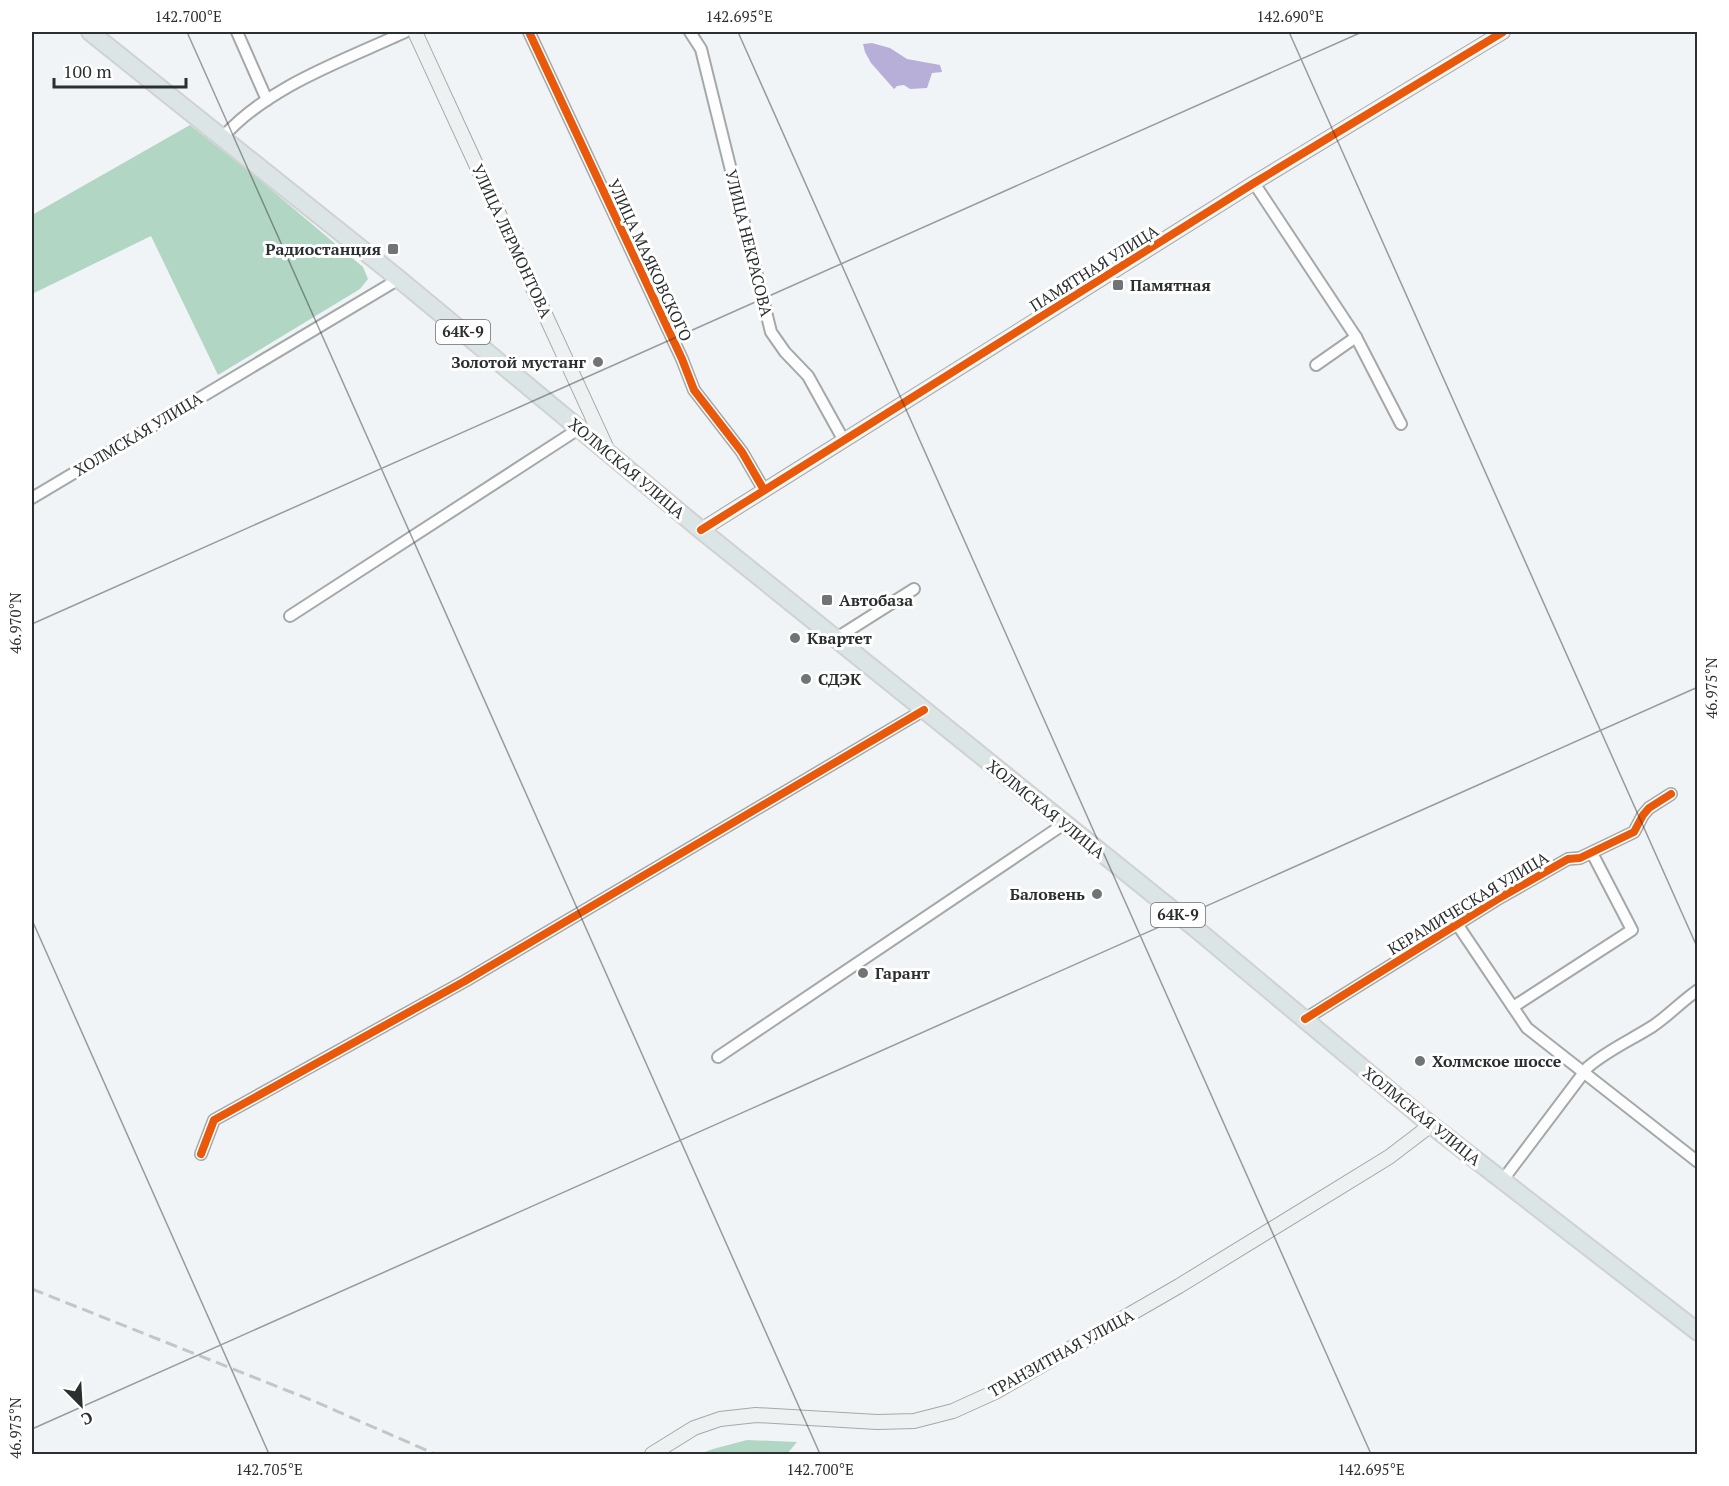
<svg xmlns="http://www.w3.org/2000/svg" width="1729" height="1486" font-family="'PT Serif',serif">
	<rect width="100%" height="100%" fill="#f1f4f6"/>
	<g fill="#b1d6c3">
		<polygon points="190,125 256,177 363,267 368,279 360,289 218,375 151,236 32,294 32,215"/>
		<polygon points="747,1440 797,1442 787,1454 700,1454 713,1449"/>
	</g>
	<polygon fill="#b8afd9" points="872,43 890,48 907,59 940,65 942,72 932,73 927,88 910,89 904,85 897,86 894,89 871,63 865,52 863,44"/>
	<g fill="none" stroke-linecap="round" stroke-linejoin="round">
		<defs>
			<g id="street">
				<polyline points="237,32 267,100"/>
				<polyline points="529,32 682,359 694,390 742,452 764,490"/>
				<polyline points="690,32 701,49 771,332 785,352 808,376 843,439"/>
				<path d="M 223,137 C 268,86 345,60 405,32"/>
				<polyline points="1254,183 1356,337 1401,424"/>
				<polyline points="1316,365 1356,337"/>
				<polyline points="32,498 399,279"/>
				<polyline points="290,616 580,428"/>
				<polyline points="835,639 914,589"/>
				<polyline points="1457,924 1527,1028 1698,1162"/>
				<polyline points="1513,1007 1632,930 1592,853"/>
				<polyline points="1305,1019 1496,900 1568,859 1580,858 1634,832 1643,815 1649,808 1671,794"/>
				<polyline points="718,1057 1064,824"/>
				<polyline points="201,1154 214,1120 465,981 924,710"/>
				<path d="M 1502,1181 L 1588,1067 C 1608,1050 1631,1040 1653,1026 C 1669,1015 1682,1001 1698,990"/>
			</g>
			<g id="secondary">
				<polyline points="415,32 608,451"/>
				<polyline points="701,530 1254,183 1503,32"/>
				<polyline points="652,1454 694,1428 720,1419 756,1415 877,1422 914,1421 953,1411 995,1392 1179,1286 1389,1157 1431,1125"/>
			</g>
			<polyline id="primary" points="90,32 399,279 701,530 1195,928 1431,1125 1698,1332"/>
		</defs>
		<use href="#street" stroke="#a5a8a9" stroke-width="14"/>
		<use href="#secondary" stroke="#a5a8a9" stroke-width="16"/>
		<use href="#primary" stroke="#d0d1d2" stroke-width="20"/>
		<use href="#street" stroke="#fdfdfe" stroke-width="10"/>
		<use href="#secondary" stroke="#edf1f1" stroke-width="14"/>
		<use href="#primary" stroke="#dce5e5" stroke-width="16"/>
		<polyline stroke="#c4c5c6" stroke-width="3" stroke-dasharray="12 6" stroke-linecap="butt" points="32,1289 316,1402 435,1454"/>
		<defs>
			<g id="cycleway">
				<polyline points="529,32 682,359 694,390 742,452 764,490"/>
				<polyline points="701,530 1254,183 1503,32"/>
				<polyline points="1305,1019 1496,900 1568,859 1580,858 1634,832 1643,815 1649,808 1671,794"/>
				<polyline points="201,1154 214,1120 465,981 924,710"/>
			</g>
		</defs>
		<use href="#cycleway" stroke="#fff" stroke-width="11"/>
		<use href="#cycleway" stroke="#e8590c" stroke-width="8"/>
	</g>
	<path fill="none" stroke="#2c2f30" stroke-width="1.5" stroke-opacity="0.45" d="M 187,32 L 820,1454M 738,32 L 1371,1454M 1289,32 L 1698,949M 32,624 L 1362,32M 32,920 L 269,1454M 32,1429 L 1698,687"/>
	<g fill="#717475" stroke="#fff" stroke-width="2">
		<rect x="387" y="243" width="12" height="12" rx="3"/>
		<rect x="1112" y="279" width="12" height="12" rx="3"/>
		<circle cx="598" cy="362" r="6"/>
		<rect x="821" y="594" width="12" height="12" rx="3"/>
		<circle cx="795" cy="638" r="6"/>
		<circle cx="806" cy="679" r="6"/>
		<circle cx="1097" cy="894" r="6"/>
		<circle cx="863" cy="973" r="6"/>
		<circle cx="1420" cy="1061" r="6"/>
	</g>
	<g text-anchor="middle" stroke-width="6" stroke-linejoin="round" paint-order="stroke">
		<g fill="#fff" stroke="#6b6d6e" stroke-width="1.5">
			<rect x="436" y="320" width="54" height="24" rx="4.5"/>
			<rect x="1151" y="903" width="54" height="24" rx="4.5"/>
		</g>
		<g font-size="15" font-weight="bold" fill="#2c2f30">
			<text x="463" y="337">64К-9</text>
			<text x="1178" y="920">64К-9</text>
		</g>
		<g font-size="16" fill="#2c2f30" stroke="#fff">
			<text transform="translate(512 241) rotate(65)" y="6">УЛИЦА ЛЕРМОНТОВА</text>
			<text transform="translate(749 243) rotate(76)" y="6">УЛИЦА НЕКРАСОВА</text>
			<text transform="translate(650 260) rotate(65)" y="6">УЛИЦА МАЯКОВСКОГО</text>
			<text transform="translate(1094 268) rotate(-32)" y="6">ПАМЯТНАЯ УЛИЦА</text>
			<text transform="translate(138 434) rotate(-31)" y="6">ХОЛМСКАЯ УЛИЦА</text>
			<text transform="translate(627 468) rotate(40)" y="6">ХОЛМСКАЯ УЛИЦА</text>
			<text transform="translate(1046 809) rotate(39)" y="6">ХОЛМСКАЯ УЛИЦА</text>
			<text transform="translate(1468 903) rotate(-31)" y="6">КЕРАМИЧЕСКАЯ УЛИЦА</text>
			<text transform="translate(1422 1116) rotate(39)" y="6">ХОЛМСКАЯ УЛИЦА</text>
			<text transform="translate(1061 1353) rotate(-29)" y="6">ТРАНЗИТНАЯ УЛИЦА</text>
		</g>
		<g font-size="16" font-weight="bold" fill="#2c2f30" stroke="#fff" text-anchor="start">
			<text x="381" y="255" text-anchor="end">Радиостанция</text>
			<text x="1130" y="291">Памятная</text>
			<text x="586" y="368" text-anchor="end">Золотой мустанг</text>
			<text x="839" y="606">Автобаза</text>
			<text x="807" y="644">Квартет</text>
			<text x="818" y="685">СДЭК</text>
			<text x="1085" y="900" text-anchor="end">Баловень</text>
			<text x="875" y="979">Гарант</text>
			<text x="1432" y="1067">Холмское шоссе</text>
		</g>
	</g>
	<rect width="1729" height="1486" fill="none" stroke="#ffffff" stroke-width="66"/>
	<g transform="translate(81 1405) rotate(156)" stroke="#ffffff" stroke-width="4.5" paint-order="stroke">
	<path d="M0-4.5L10 22L0 15L-10 22Z" fill="#2c2f30"/>
	<text y="-9" font-size="16" font-weight="bold" text-anchor="middle" fill="#2c2f30">С</text>
	</g>
	<path d="M54 78v9h132v-9" fill="none" stroke="#2c2f30" stroke-width="3"/>
	<text x="63" y="78" font-size="18" fill="#2c2f30" stroke="#ffffff" stroke-width="4.5" paint-order="stroke">100 m</text>
	<rect x="33" y="33" width="1663" height="1420" fill="none" stroke="#2c2f30" stroke-width="2"/>
	<g font-size="15" text-anchor="middle" fill="#2c2f30">
		<text x="188" y="22">142.700°E</text>
		<text x="739" y="22">142.695°E</text>
		<text x="1290" y="22">142.690°E</text>
		<text transform="translate(16 623) rotate(-90)" y="5">46.970°N</text>
		<text transform="translate(1712 688) rotate(-90)" y="5">46.975°N</text>
		<text transform="translate(16 1428) rotate(-90)" y="5">46.975°N</text>
		<text x="269" y="1475">142.705°E</text>
		<text x="820" y="1475">142.700°E</text>
		<text x="1371" y="1475">142.695°E</text>
	</g>
</svg>
